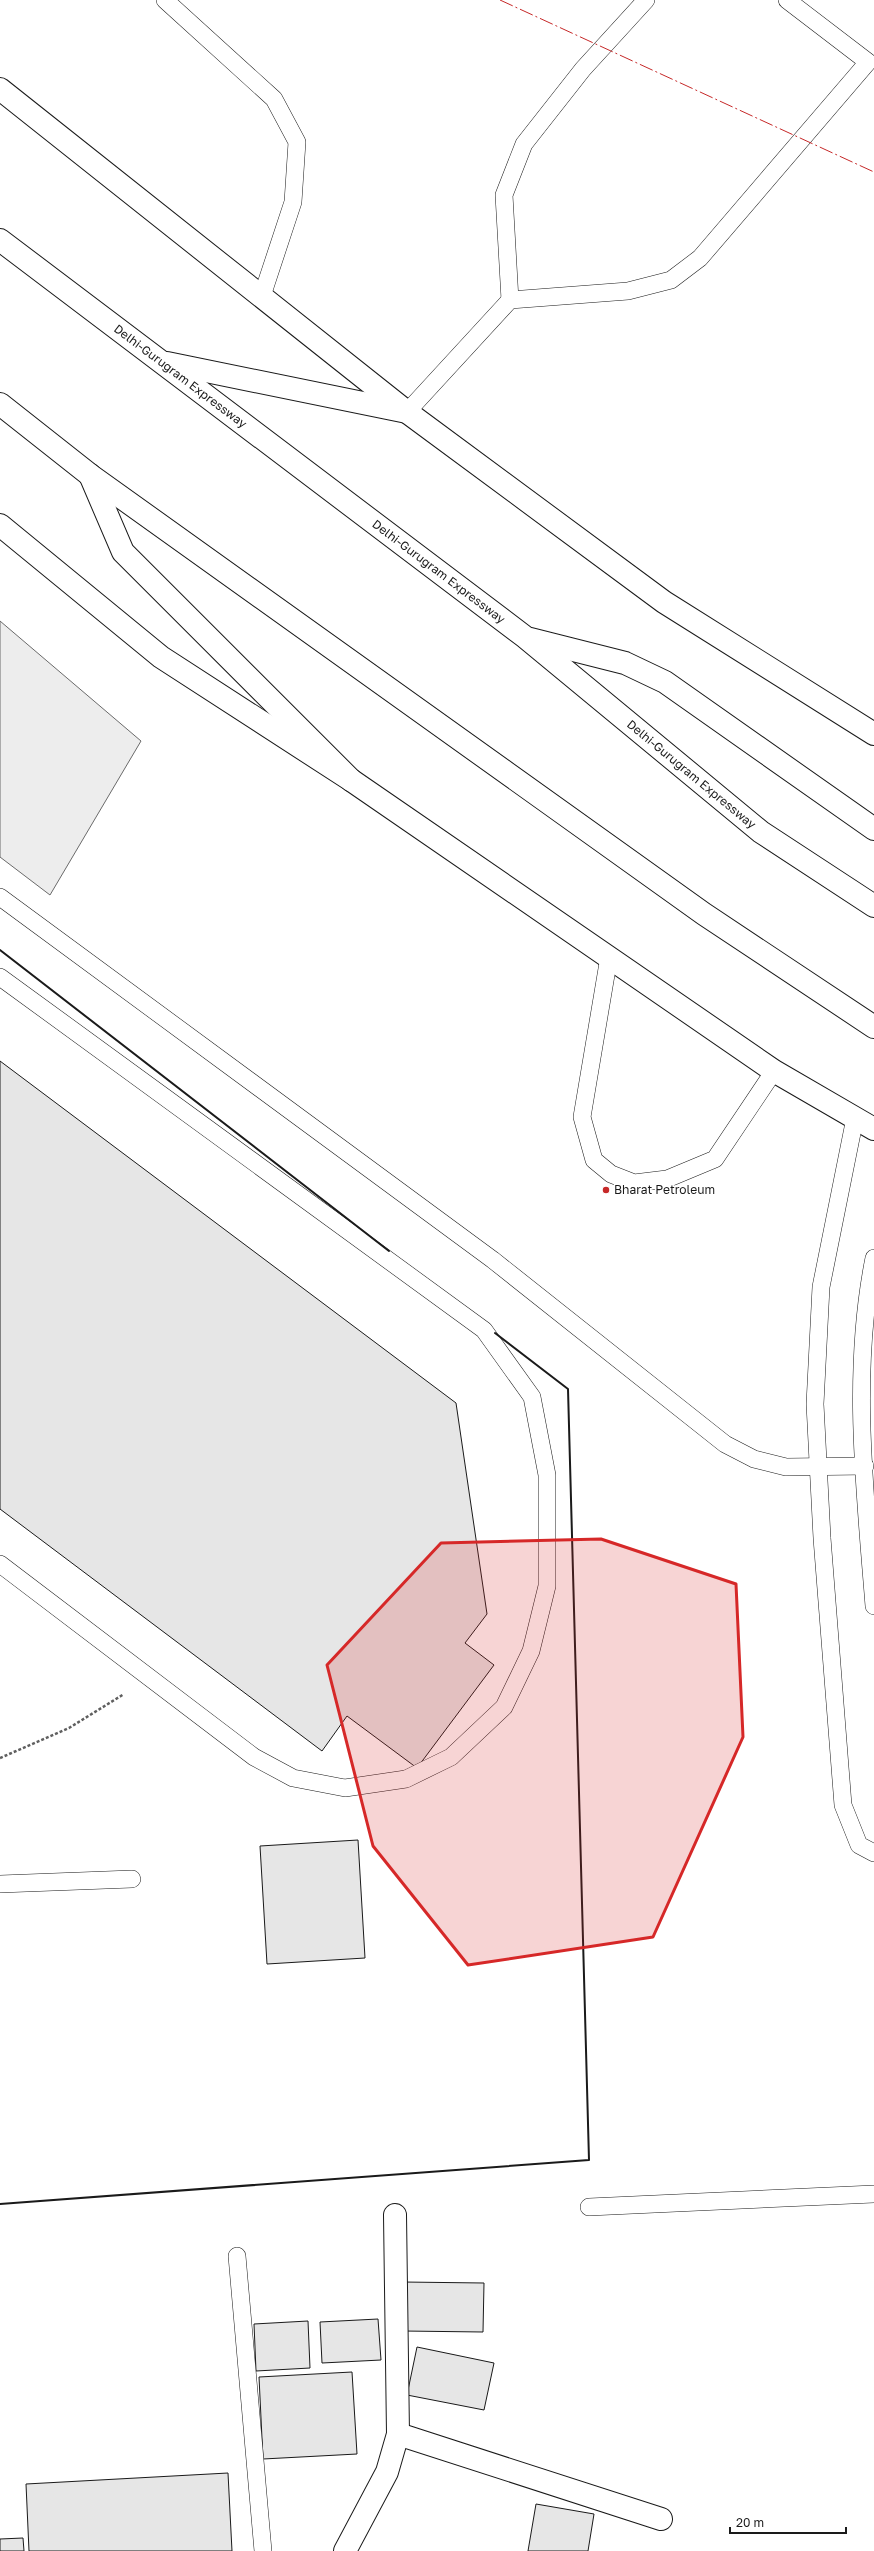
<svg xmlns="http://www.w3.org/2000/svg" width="874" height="2551" font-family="'Golos Text',sans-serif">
	<rect width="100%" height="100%" fill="#fff"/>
	<polygon fill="#ededed" stroke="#6a6a6a" points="0,621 141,741 50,895 0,857"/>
	<g fill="#e6e6e6" stroke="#1a1a1a">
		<polygon points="0,1061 456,1403 487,1614 465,1643 494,1665 417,1768 347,1716 322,1751 0,1509"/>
		<polygon points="358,1840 365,1958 267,1964 260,1846"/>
		<polygon points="403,2282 484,2283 483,2332 403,2331"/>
		<polygon points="378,2319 381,2360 322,2363 320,2322"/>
		<polygon points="308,2321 310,2368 256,2371 254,2324"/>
		<polygon points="417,2347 494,2363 484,2410 407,2395"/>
		<polygon points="352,2372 357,2454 263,2459 259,2377"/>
		<polygon points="228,2473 232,2551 29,2551 26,2484"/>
		<polygon points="536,2504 594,2514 588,2551 528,2551"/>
		<polygon points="23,2538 24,2551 0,2551 0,2539"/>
	</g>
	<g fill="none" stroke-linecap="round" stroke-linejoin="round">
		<defs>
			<g id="lane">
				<polyline points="165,0 274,99 297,142 293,202 262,296"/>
				<polyline points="510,300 504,195 524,144 583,69 646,0"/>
				<polyline points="407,412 510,300 628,291 671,280 700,258 868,62 787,0"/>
				<polyline points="0,897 493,1260 725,1444 754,1459 786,1467 865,1466"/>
				<polyline points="609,957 582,1117 594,1160 611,1174 634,1183 667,1179 715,1159 774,1071"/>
				<polyline points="0,977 484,1330 532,1397 547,1475 547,1586 531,1651 504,1707 451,1757 406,1779 345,1788 293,1778 254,1757 0,1564"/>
				<polyline points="855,1118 821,1287 815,1404 822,1538 843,1805 859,1845 874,1853"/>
				<path d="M 874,1258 C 851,1372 865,1492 874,1606"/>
				<polyline points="0,1884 132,1879"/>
				<polyline points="589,2207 874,2194"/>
				<polyline points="237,2256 263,2551"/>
			</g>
			<g id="street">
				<polyline points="398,2434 661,2519"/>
				<polyline points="345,2551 387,2472 398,2434 395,2215"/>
			</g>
			<g id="secondary">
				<polyline points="0,89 407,412 664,602 874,734"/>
				<polyline points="0,525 161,657 351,780 774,1071 874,1129"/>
			</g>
			<g id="highway">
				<path id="s1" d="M 0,240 L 525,637 L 761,832 L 874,906"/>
				<polyline points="167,363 407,412"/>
				<polyline points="0,404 90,475 704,914 874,1027"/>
				<polyline points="90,475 123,552 351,780"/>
				<polyline points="530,639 625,663 665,682 874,829"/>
			</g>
		</defs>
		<use href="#lane" stroke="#1a1a1a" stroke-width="18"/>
		<use href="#street" stroke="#1a1a1a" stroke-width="24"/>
		<use href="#secondary" stroke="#1a1a1a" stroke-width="24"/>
		<use href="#highway" stroke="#1a1a1a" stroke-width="24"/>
		<polyline stroke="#5f5f5f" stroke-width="2.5" stroke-dasharray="3 2" stroke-linecap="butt" points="0,1758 69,1728 124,1694"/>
		<use href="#lane" stroke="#fff" stroke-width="17"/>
		<use href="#street" stroke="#fff" stroke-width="22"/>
		<use href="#secondary" stroke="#fff" stroke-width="22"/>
		<use href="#highway" stroke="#fff" stroke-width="22"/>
		<g stroke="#1a1a1a" stroke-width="2">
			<polyline points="0,950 389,1251"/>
			<polyline points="0,2204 589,2160 568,1389 495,1333"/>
		</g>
		<polyline stroke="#c62828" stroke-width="1" stroke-dasharray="14 3 2 3" stroke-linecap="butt" points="500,0 874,172"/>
	</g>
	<path fill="#d62828" fill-opacity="0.2" stroke="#d62828" stroke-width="3" stroke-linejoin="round" d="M 601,1539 L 736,1584 L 743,1737 L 653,1937 L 468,1965 L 373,1846 L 327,1665 L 441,1543 Z"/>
	<circle fill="#c62828" stroke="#fff" stroke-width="1.5" cx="606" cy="1190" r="4"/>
	<g text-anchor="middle" stroke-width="3" stroke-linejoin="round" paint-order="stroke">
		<g font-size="12" fill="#1a1a1a" stroke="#fff">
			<text dy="4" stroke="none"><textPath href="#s1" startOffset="226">Delhi-Gurugram Expressway</textPath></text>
			<text dy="4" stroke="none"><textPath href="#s1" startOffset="550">Delhi-Gurugram Expressway</textPath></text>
			<text dy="4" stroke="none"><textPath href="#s1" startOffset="874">Delhi-Gurugram Expressway</textPath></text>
		</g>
		<g font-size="12" fill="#1a1a1a" stroke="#fff" text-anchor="start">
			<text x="614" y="1194">Bharat Petroleum</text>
		</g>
	</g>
	<path d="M730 2527v6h116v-6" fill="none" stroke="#1a1a1a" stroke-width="2"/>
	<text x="736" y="2527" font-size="12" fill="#1a1a1a" stroke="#ffffff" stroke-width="3" paint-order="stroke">20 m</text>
</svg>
